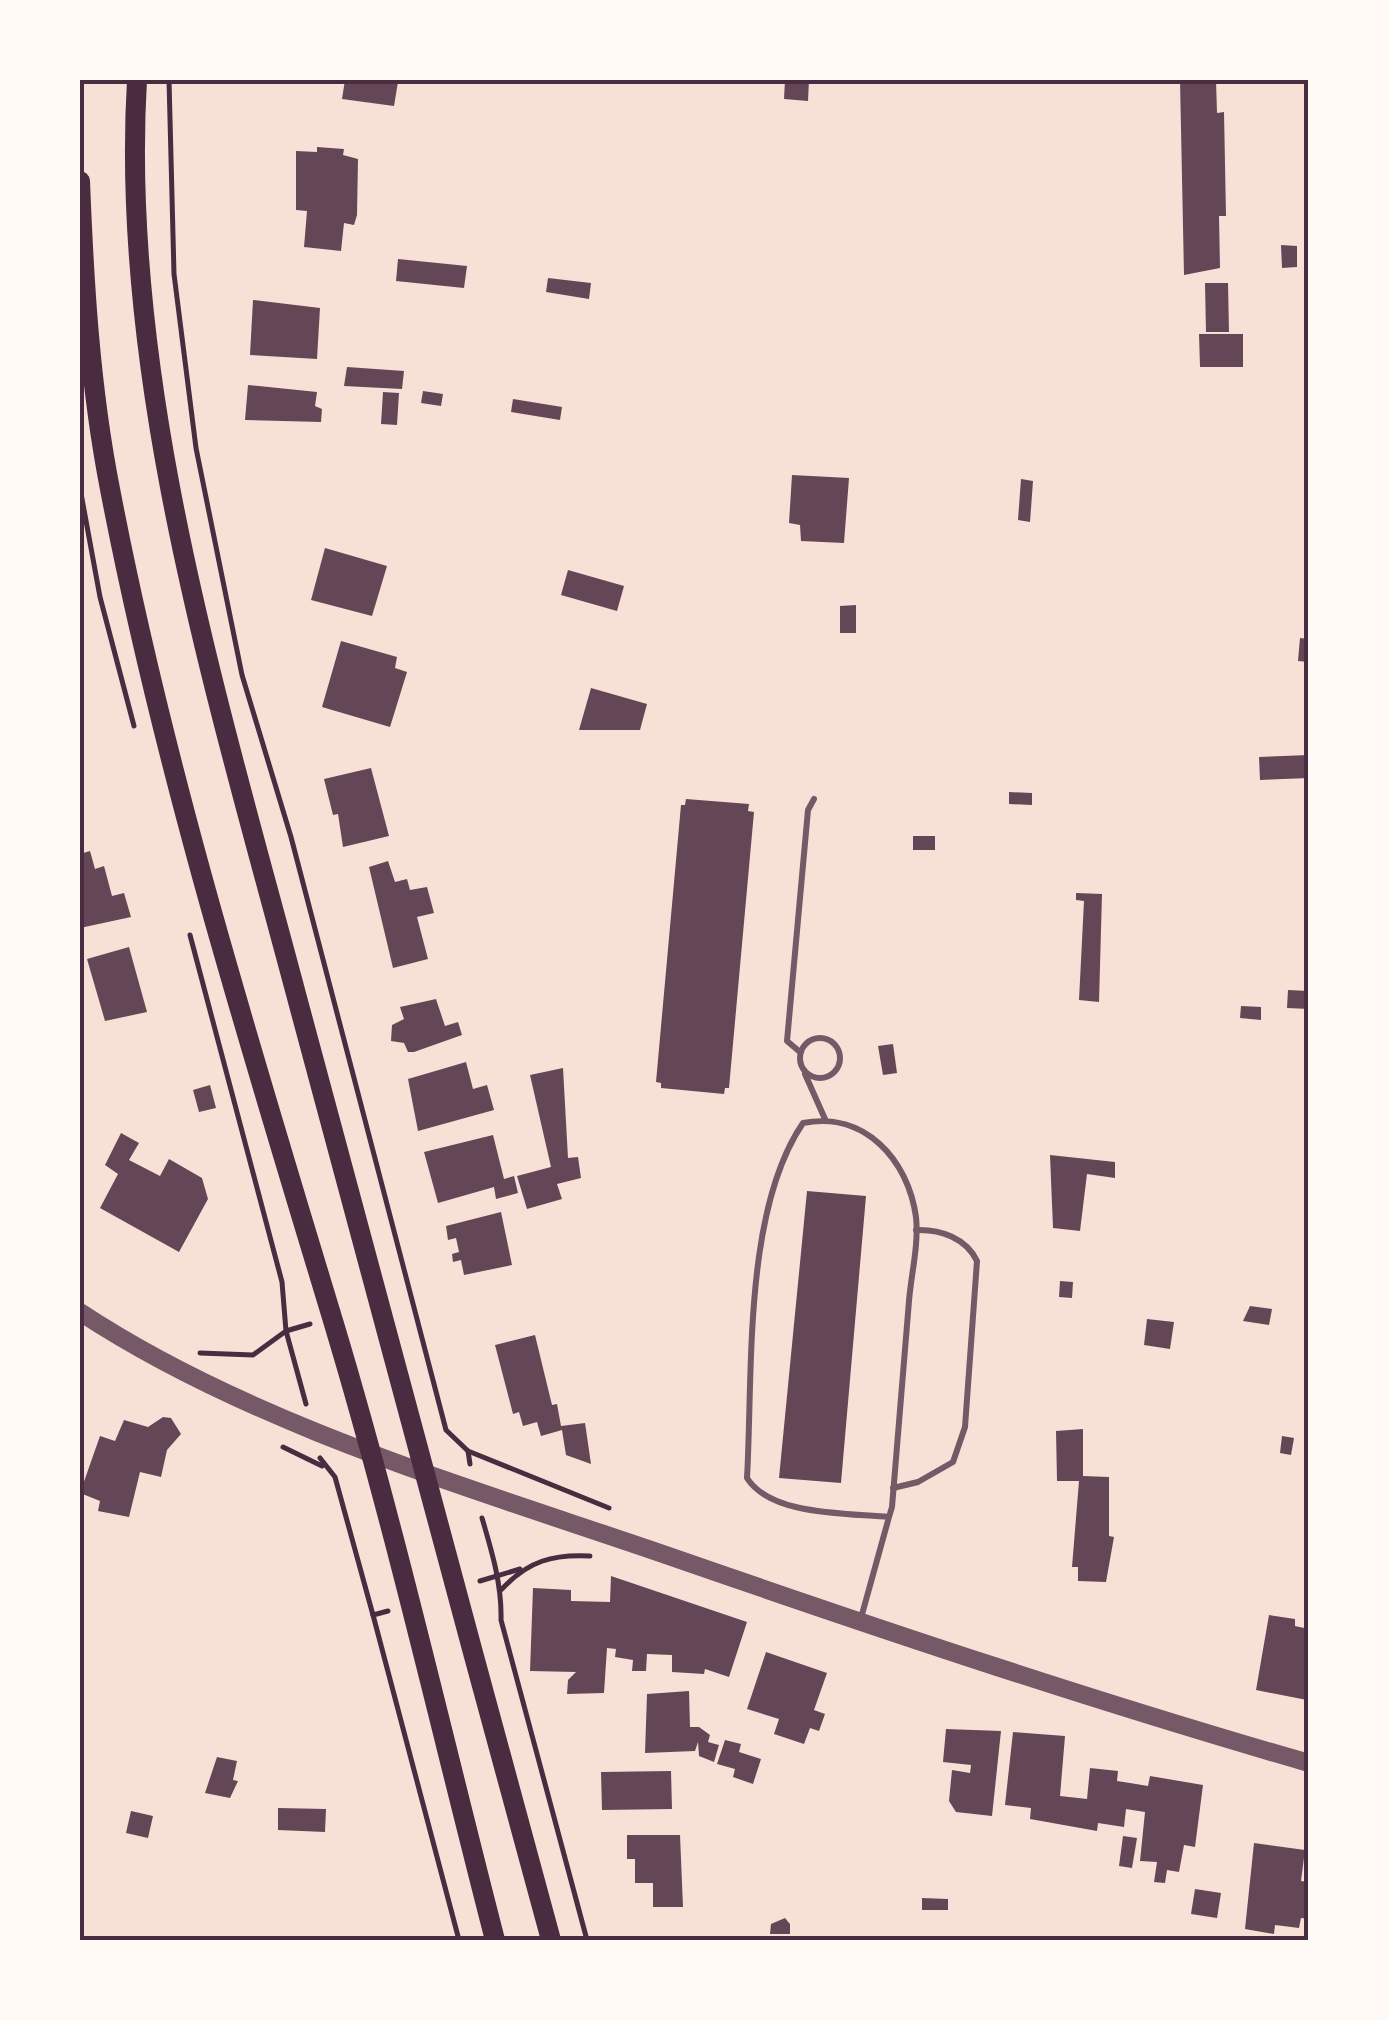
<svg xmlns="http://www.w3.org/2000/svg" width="1389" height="2020" font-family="Rubik,sans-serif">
	<rect width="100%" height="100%" fill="#f7e1d7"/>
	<g fill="#644757">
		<polygon points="345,80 398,82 394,106 342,99"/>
		<polygon points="785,80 809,80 808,101 784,99"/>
		<polygon points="1180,80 1216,80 1217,113 1224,112 1226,216 1219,216 1220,268 1184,275"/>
		<polygon points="317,147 344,149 343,155 358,159 357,215 354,225 344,223 341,251 304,247 307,211 296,210 296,151 317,152"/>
		<polygon points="1281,245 1297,246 1297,267 1282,268"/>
		<polygon points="398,259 467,266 464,288 396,281"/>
		<polygon points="548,278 591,283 589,299 546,292"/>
		<polygon points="1205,283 1228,283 1229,332 1206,332"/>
		<polygon points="253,300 320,308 317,359 250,355"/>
		<polygon points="1199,334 1243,334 1243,367 1200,367"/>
		<polygon points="347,367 404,371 402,389 344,386"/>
		<polygon points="248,385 317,392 315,406 322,409 321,422 245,420"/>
		<polygon points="423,391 443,394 441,406 421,403"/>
		<polygon points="383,392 399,393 397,425 381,424"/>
		<polygon points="513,399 562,407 560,420 511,412"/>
		<polygon points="792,475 849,478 844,543 801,541 800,525 789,523"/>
		<polygon points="1021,479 1033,481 1030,522 1018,520"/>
		<polygon points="325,548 387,566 372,616 311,600"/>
		<polygon points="568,570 624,586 617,611 561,595"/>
		<polygon points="856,605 856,633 840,633 840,606"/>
		<polygon points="1300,638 1309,639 1309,662 1298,661"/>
		<polygon points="341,641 397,657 395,668 407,672 390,727 322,707"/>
		<polygon points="591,688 647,704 640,730 579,730"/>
		<polygon points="1309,755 1309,778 1260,780 1259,757"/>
		<polygon points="371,768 389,836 343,847 338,814 333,815 324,779"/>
		<polygon points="1009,792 1032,793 1032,805 1009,804"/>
		<polygon points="686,799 749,804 748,811 754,812 729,1088 725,1088 724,1094 661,1088 661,1083 656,1082 681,805 685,805"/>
		<rect x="913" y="836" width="22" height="14"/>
		<polygon points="90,851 95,869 104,866 112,896 124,893 131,917 80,928 80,854"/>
		<polygon points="388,861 395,882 407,879 410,890 427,887 434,913 417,917 428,959 393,968 369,867"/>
		<polygon points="1076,893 1102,894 1099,1002 1079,1000 1084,901 1076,900"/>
		<polygon points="129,947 147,1012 105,1021 87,959"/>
		<polygon points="1288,990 1309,991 1309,1009 1287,1008"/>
		<polygon points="436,999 445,1026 458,1022 462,1035 414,1052 408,1052 404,1043 391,1041 392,1025 404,1019 400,1007"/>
		<polygon points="1241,1006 1261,1007 1261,1020 1240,1018"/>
		<polygon points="893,1044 897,1073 883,1075 878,1046"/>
		<polygon points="466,1062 473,1089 487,1085 494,1110 418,1131 408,1079"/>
		<polygon points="563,1068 568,1158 578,1157 581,1178 557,1184 562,1199 527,1209 517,1176 551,1167 530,1075"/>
		<polygon points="210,1085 216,1108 199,1112 193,1090"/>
		<polygon points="121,1133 139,1143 129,1160 160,1176 169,1159 202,1178 208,1199 179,1252 100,1208 118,1174 105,1165"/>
		<polygon points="493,1135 504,1179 514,1176 518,1193 496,1199 494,1187 438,1203 424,1152"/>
		<polygon points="1050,1155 1115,1162 1115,1178 1087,1174 1080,1231 1053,1228"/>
		<polygon points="807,1191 866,1196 841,1483 779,1478"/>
		<polygon points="501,1212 512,1265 464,1275 461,1260 453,1262 452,1254 459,1252 456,1238 448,1240 446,1226"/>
		<polygon points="1060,1281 1073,1282 1072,1298 1059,1297"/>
		<polygon points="1250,1306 1272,1309 1269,1325 1243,1321"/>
		<polygon points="1147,1319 1174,1322 1170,1349 1144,1345"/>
		<polygon points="535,1335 552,1405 557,1404 561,1426 585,1423 591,1464 566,1455 562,1430 541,1436 537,1422 523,1426 519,1412 513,1414 495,1345"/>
		<polygon points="163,1417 171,1418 181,1434 167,1450 161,1477 140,1472 129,1517 98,1511 100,1501 80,1493 100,1436 115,1441 124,1420 148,1427"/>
		<polygon points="1083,1429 1083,1476 1109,1477 1109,1536 1114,1537 1106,1582 1078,1581 1078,1567 1072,1567 1079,1481 1057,1481 1056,1431"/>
		<polygon points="1282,1436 1294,1438 1291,1455 1280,1453"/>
		<polygon points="611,1576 747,1622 729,1677 705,1669 704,1674 672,1672 672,1655 647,1654 646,1671 632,1671 633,1660 615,1657 616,1649 607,1648 604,1693 567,1694 568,1680 576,1672 530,1671 533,1588 571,1590 571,1601 610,1602"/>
		<polygon points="1269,1615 1295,1619 1295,1626 1309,1629 1307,1700 1256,1690"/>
		<polygon points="766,1652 827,1673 814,1710 825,1714 819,1731 810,1728 804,1744 774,1734 779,1719 747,1709"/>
		<polygon points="689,1691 690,1727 699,1727 710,1735 708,1742 719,1745 714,1762 699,1756 698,1742 695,1751 645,1753 647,1694"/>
		<polygon points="946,1729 1001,1731 992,1816 956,1812 949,1801 952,1770 970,1773 971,1765 943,1762"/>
		<polygon points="1013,1732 1065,1736 1060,1796 1087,1799 1090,1768 1118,1771 1117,1781 1130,1783 1148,1786 1150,1776 1203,1785 1195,1847 1184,1845 1179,1872 1167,1870 1165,1883 1154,1882 1157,1862 1140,1861 1145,1812 1126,1809 1124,1827 1098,1823 1097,1831 1030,1819 1031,1808 1005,1805"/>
		<polygon points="725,1740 741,1744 739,1752 761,1759 753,1784 733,1777 735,1769 717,1764"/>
		<polygon points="217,1757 237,1761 233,1780 238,1781 230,1798 205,1793"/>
		<polygon points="671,1771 672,1809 602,1810 601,1772"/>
		<polygon points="278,1808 326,1809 325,1832 278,1830"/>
		<polygon points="131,1811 153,1816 148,1838 126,1833"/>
		<polygon points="627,1835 680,1835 683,1907 653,1907 653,1883 635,1883 635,1859 627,1859"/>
		<polygon points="1123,1836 1137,1838 1132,1868 1119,1866"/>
		<polygon points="1254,1843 1305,1850 1301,1881 1309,1882 1309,1919 1301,1918 1299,1928 1275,1925 1274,1934 1245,1929"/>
		<polygon points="1195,1889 1221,1893 1217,1918 1191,1914"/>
		<polygon points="922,1898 948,1899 948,1910 922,1910"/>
		<polygon points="785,1918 790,1924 790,1934 770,1934 771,1924"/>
	</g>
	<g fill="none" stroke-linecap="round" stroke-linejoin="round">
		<g stroke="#4a2c40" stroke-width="5">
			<polyline points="169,80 174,274 196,448 242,675 291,837 446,1430 468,1451 470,1464"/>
			<polyline points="80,488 100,597 134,726"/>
			<polyline points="190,935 282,1282 286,1331 306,1404"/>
			<polyline points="200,1353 253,1355 286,1331 310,1324"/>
			<polyline points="283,1447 322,1466"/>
			<polyline points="468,1451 609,1508"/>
			<polyline points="320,1458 335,1477 373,1615 388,1611"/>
			<path d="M 482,1518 C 492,1552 502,1585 501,1620 L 587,1940"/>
			<polyline points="480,1581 520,1569"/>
			<path d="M 502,1589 C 528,1561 553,1554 590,1556"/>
			<polyline points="373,1615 459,1940"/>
		</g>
		<g stroke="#755966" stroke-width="6">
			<circle cx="820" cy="1058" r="20"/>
			<polyline points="800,1052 787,1041 808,810 814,799"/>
			<polyline points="805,1074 825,1119"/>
			<path d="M 893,1488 L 918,1482 L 953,1462 L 965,1427 L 977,1261 C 966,1238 940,1229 916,1230"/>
			<path d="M 861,1618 L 889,1517 L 892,1507 C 897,1439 903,1370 909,1301 C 911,1275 919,1244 916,1217 C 908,1159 864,1111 803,1123 C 743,1211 753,1373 747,1478 C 771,1516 848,1513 889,1517"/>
		</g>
		<path stroke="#755966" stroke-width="18" d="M 80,1312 C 257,1429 489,1493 689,1563 C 894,1634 1100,1703 1309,1763"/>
		<g stroke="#4a2c40" stroke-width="20">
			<path d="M 137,80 C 119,382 219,704 296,994 C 381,1310 465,1625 551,1940"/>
			<path d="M 80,181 C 84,284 90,387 110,489 C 164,771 251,1049 334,1324 C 395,1527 442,1735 495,1940"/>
		</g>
	</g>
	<rect width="1389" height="2020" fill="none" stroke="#fffaf5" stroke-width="165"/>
	<rect x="82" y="82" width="1224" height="1856" fill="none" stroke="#4a2c40" stroke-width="4"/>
</svg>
